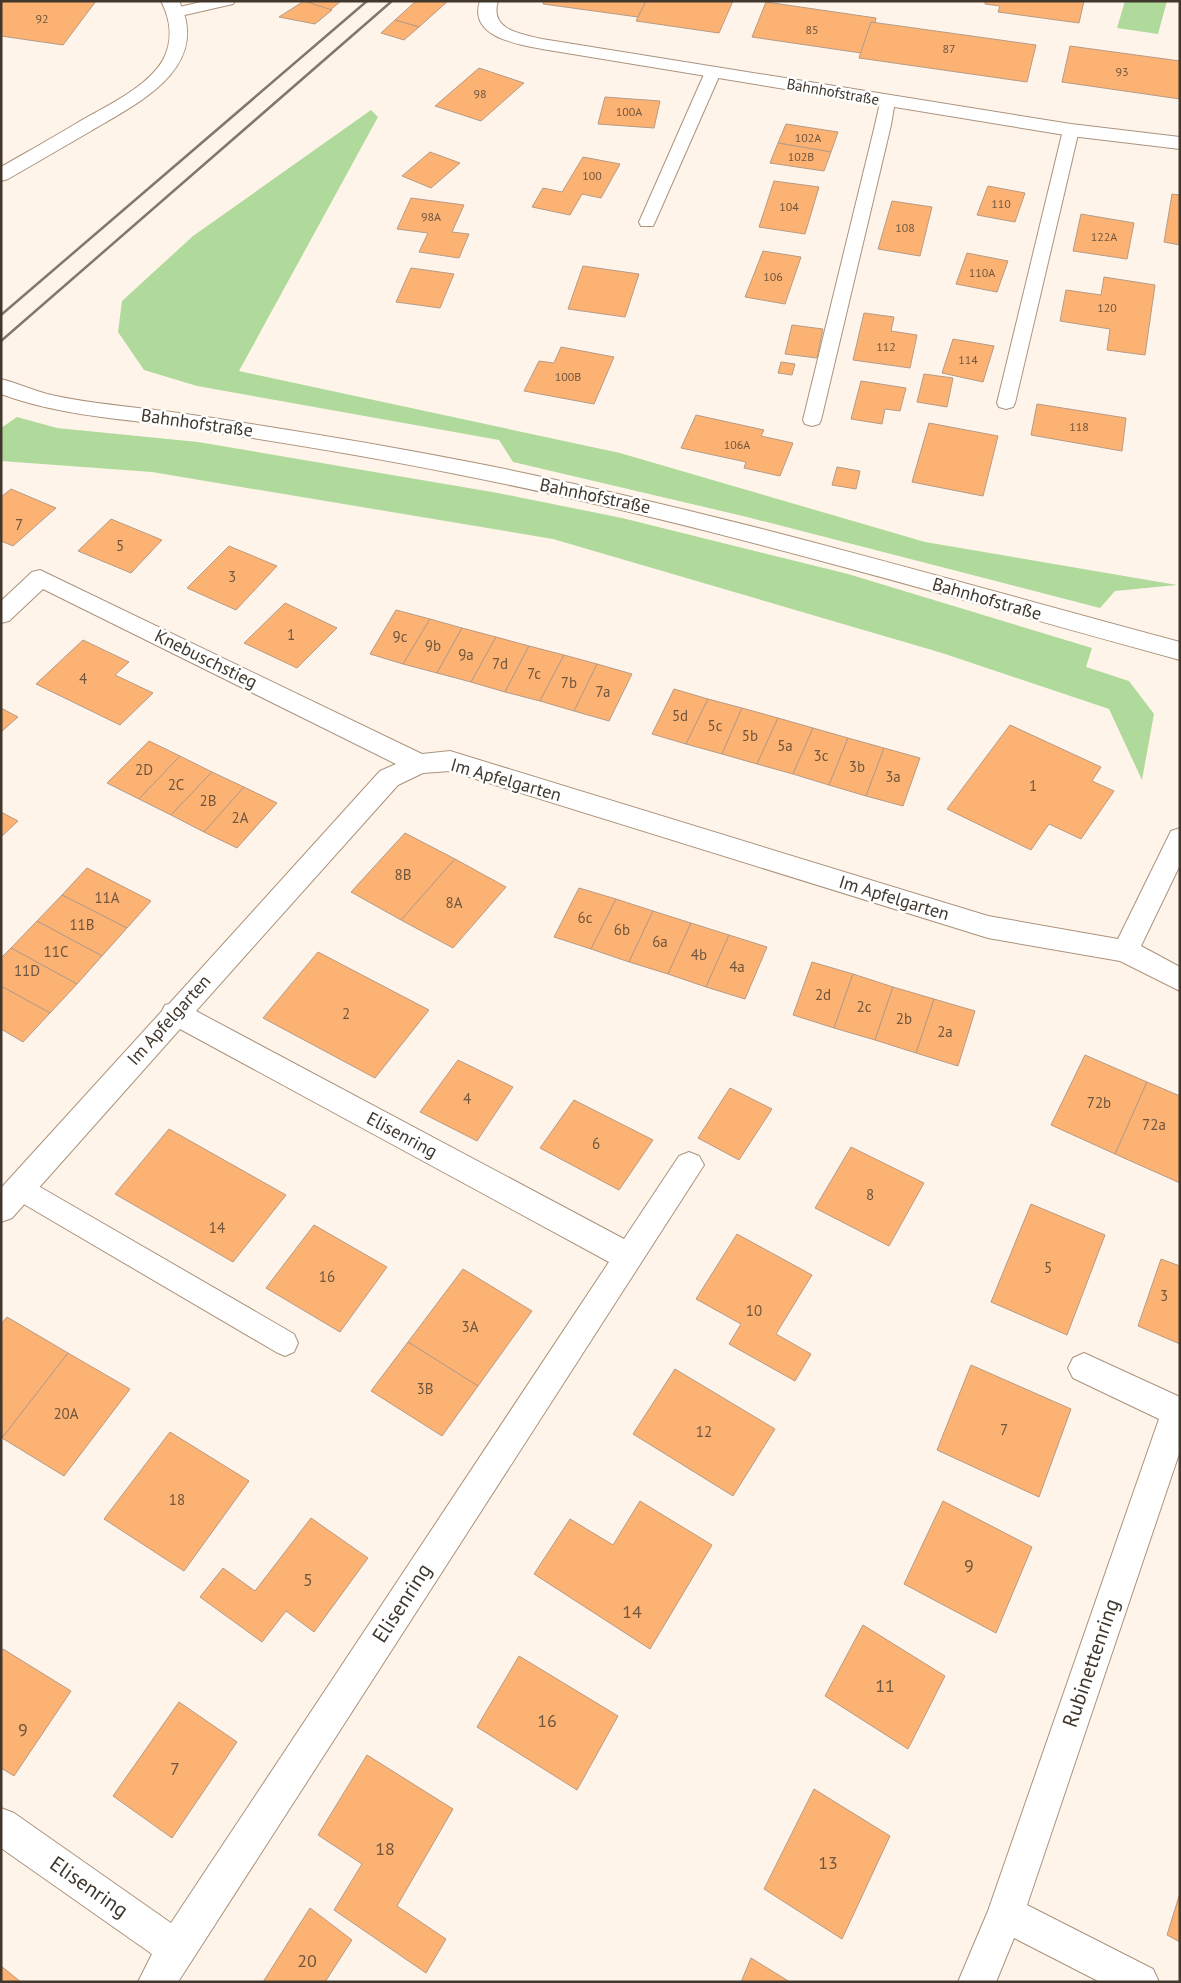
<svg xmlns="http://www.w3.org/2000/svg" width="1181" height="1983" font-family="'PT Sans',sans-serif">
	<rect width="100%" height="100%" fill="#fff4ea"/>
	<g fill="#b0da9b">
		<polygon points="1125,1 1167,1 1158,34 1117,28"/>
		<polygon points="371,110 378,117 239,371 620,453 925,542 1177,585 1115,591 1100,608 747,517 513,462 499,440 197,386 144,370 118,332 122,301 193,236"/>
		<polygon points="17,417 57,428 198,442 498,493 622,518 848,574 1092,648 1086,667 1129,681 1154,714 1142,780 1109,709 942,653 553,539 152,472 1,461 1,428"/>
	</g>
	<g fill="#fcb273" stroke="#b69b86">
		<polygon points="1,1 96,1 63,45 1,36"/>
		<polygon points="302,1 341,1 329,11"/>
		<polygon points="304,1 332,10 315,24 279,17"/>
		<polygon points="416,1 448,1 419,27 395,20"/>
		<polygon points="544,1 646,1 638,17 543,4"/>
		<polygon points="646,1 733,1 719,33 636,21"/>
		<polygon points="985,1 1084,1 1079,23 998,12 1000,6 985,4"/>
		<polygon points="766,2 876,18 875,23 871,22 861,53 752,37"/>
		<polygon points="395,20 419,27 404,40 381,33"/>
		<polygon points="871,22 1036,45 1027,82 859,58"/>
		<polygon points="1070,46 1180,61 1180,99 1062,82"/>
		<polygon points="479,68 524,83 481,121 435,106"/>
		<polygon points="605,97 660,101 654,128 598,124"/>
		<polygon points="786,124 838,132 831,152 778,143"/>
		<polygon points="778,143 831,152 824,171 770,163"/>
		<polygon points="430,152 460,163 431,188 402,176"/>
		<polygon points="583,157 620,164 601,198 582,194 570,215 532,207 543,188 562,192"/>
		<polygon points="774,181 819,187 805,234 759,227"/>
		<polygon points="988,186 1025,193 1015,222 977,215"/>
		<polygon points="1172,194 1180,195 1180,245 1164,242"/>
		<polygon points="411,198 464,205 452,232 469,234 459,258 419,252 428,233 397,229"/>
		<polygon points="892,201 932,207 920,256 878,249"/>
		<polygon points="1081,214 1134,223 1127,259 1073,251"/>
		<polygon points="763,251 801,257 785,304 745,297"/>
		<polygon points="967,253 1008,261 997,292 956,284"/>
		<polygon points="583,266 639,274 625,317 568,309"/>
		<polygon points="411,268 454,274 440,308 396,302"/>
		<polygon points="1104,277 1155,285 1145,355 1107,350 1110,329 1060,321 1066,290 1101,295"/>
		<polygon points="864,313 894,317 891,331 917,335 910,368 853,360"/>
		<polygon points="792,325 823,329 817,358 785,354"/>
		<polygon points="953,339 994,346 983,382 942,373"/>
		<polygon points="561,347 614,357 594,404 524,391 539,361 554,363"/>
		<polygon points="781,362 795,364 792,375 778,373"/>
		<polygon points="924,374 953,378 947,407 917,402"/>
		<polygon points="861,381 906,388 900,411 885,409 882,424 851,419"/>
		<polygon points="1037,404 1126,418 1122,451 1031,435"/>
		<polygon points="696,415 764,430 761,436 793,443 780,476 744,468 746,462 681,448"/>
		<polygon points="929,423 998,436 983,496 912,482"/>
		<polygon points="837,467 860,471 856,489 832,485"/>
		<polygon points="11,489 56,508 13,546 1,541 1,497"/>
		<polygon points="111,519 162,540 131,573 78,551"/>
		<polygon points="229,546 277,566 236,610 187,588"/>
		<polygon points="285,603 337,628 297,668 244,643"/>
		<polygon points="396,610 430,619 403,664 370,654"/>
		<polygon points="430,619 462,628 437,673 403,664"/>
		<polygon points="462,628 496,637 471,682 437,673"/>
		<polygon points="496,637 529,646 505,692 471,682"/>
		<polygon points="83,640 129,662 115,675 153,693 120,725 36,684"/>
		<polygon points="529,646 564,655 540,701 505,692"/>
		<polygon points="564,655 597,664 574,711 540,701"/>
		<polygon points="597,664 632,674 609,721 574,711"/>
		<polygon points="674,689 708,699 686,744 652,734"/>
		<polygon points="708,699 742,708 722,754 686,744"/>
		<polygon points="1,708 18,717 1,732"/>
		<polygon points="742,708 778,718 757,764 722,754"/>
		<polygon points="778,718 813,728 793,774 757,764"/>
		<polygon points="1010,725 1101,767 1092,781 1114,791 1081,839 1049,824 1031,850 947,809"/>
		<polygon points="813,728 848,738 829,785 793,774"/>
		<polygon points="848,738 884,748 866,796 829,785"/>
		<polygon points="149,741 180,756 139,799 107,783"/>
		<polygon points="884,748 920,758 903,806 866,796"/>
		<polygon points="180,756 212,772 171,815 139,799"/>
		<polygon points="212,772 244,787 204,832 171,815"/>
		<polygon points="244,787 277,803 237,848 204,832"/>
		<polygon points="1,812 18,821 1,837"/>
		<polygon points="405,833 455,859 401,920 351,892"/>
		<polygon points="455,859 506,887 453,948 401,920"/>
		<polygon points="87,868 151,901 127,928 62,895"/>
		<polygon points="579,888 616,899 591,949 554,937"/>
		<polygon points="62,895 127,928 102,956 37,921"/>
		<polygon points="616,899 653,911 629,962 591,949"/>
		<polygon points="653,911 691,923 668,974 629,962"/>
		<polygon points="37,921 102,956 77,984 11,948"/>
		<polygon points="691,923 729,935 706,987 668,974"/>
		<polygon points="729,935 767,947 745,999 706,987"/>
		<polygon points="11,948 77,984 50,1013 1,986 1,958"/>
		<polygon points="318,952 429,1010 375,1078 263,1018"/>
		<polygon points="812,962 853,974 834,1028 793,1015"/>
		<polygon points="853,974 893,987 875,1040 834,1028"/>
		<polygon points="1,986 50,1013 23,1042 1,1029"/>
		<polygon points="893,987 934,999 916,1053 875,1040"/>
		<polygon points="934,999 975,1011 958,1066 916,1053"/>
		<polygon points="1085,1055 1147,1082 1115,1154 1051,1125"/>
		<polygon points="458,1060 513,1087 477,1141 420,1112"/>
		<polygon points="1147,1082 1180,1096 1180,1183 1115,1154"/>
		<polygon points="730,1088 772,1109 739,1160 698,1138"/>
		<polygon points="574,1100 653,1140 619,1190 540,1148"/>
		<polygon points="169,1129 286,1195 233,1262 115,1194"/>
		<polygon points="851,1147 924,1183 889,1246 815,1208"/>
		<polygon points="1031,1204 1105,1235 1067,1335 991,1302"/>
		<polygon points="314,1225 387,1267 340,1332 266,1288"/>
		<polygon points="737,1234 812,1275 776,1334 811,1354 795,1381 729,1344 741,1324 696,1299"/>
		<polygon points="1161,1259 1180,1266 1180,1344 1138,1326"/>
		<polygon points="463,1269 532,1311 478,1386 408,1342"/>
		<polygon points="7,1317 68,1353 2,1438 1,1324"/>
		<polygon points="408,1342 478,1386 442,1436 371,1391"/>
		<polygon points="68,1353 130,1389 64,1476 2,1438"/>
		<polygon points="971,1365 1071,1409 1039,1497 937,1450"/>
		<polygon points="675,1369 775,1429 733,1496 633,1434"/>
		<polygon points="170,1432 249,1481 184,1571 104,1519"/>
		<polygon points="640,1501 712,1545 650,1649 534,1574 570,1519 613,1545"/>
		<polygon points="943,1501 1032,1547 996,1633 904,1584"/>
		<polygon points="311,1518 368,1558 314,1632 286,1611 262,1642 200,1597 223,1568 255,1591"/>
		<polygon points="863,1625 945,1676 908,1749 825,1696"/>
		<polygon points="3,1649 71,1691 14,1776 1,1768 1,1652"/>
		<polygon points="519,1656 618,1716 577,1790 477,1727"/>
		<polygon points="179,1702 237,1742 172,1838 113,1796"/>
		<polygon points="367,1755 453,1809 397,1906 446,1939 426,1973 334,1910 362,1864 318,1835"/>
		<polygon points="814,1789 890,1836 842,1939 764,1889"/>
		<polygon points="1180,1893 1180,1942 1167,1935"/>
		<polygon points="310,1908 352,1940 325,1982 263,1982"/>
		<polygon points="751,1958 790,1982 741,1982"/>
		<polygon points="1,1966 21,1982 1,1982"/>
	</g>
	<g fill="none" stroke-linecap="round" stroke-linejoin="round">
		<defs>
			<g id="service">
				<polygon points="205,1 235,1 233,4 176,17 171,15 168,12 171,9"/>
				<polygon points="713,67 719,69 721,72 655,222 653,226 641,226 639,222 705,72 707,69"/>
				<polygon points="887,96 893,98 895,101 891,125 821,420 819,424 812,426 805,424 803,420 875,125 881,98"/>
				<polygon points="1071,125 1077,127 1079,130 1015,403 1013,407 1006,409 999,407 997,403 1063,130 1065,127"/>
				<polygon points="19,1177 28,1180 294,1334 298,1343 294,1352 285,1356 276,1352 10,1196 6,1188 10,1180"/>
			</g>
			<g id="minor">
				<path d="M 480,1 L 498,1 C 489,30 521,34 542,39 L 1071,124 L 1180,137 L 1180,149 L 1071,136 L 542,49 C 517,44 468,37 480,1 Z"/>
				<polygon points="40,570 422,754 450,751 988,916 1118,939 1171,831 1180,828 1180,865 1141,946 1180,967 1180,991 1120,961 988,938 450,771 423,773 398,785 196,1011 624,1239 679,1156 689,1152 699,1156 704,1165 178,1982 138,1982 152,1954 1,1848 1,1808 14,1813 171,1923 609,1262 180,1029 12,1218 1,1222 1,1188 162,1011 165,1005 169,1004 380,771 396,764 43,589 9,621 1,623 1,601 32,572"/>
				<polygon points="1084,1353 1180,1397 1180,1451 1027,1905 1153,1969 1159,1982 1100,1982 1014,1938 996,1982 958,1982 988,1911 1159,1419 1073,1378 1068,1368 1073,1358"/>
			</g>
			<g id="tertiary">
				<path d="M 161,1 L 179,1 C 212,68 138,103 91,131 C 63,147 36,163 8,179 L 1,181 L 1,167 C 27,152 52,138 77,123 C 104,107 147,88 163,60 C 173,41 171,20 161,1 Z"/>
				<path d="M 1,379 C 17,383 32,390 47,394 C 93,405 140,407 186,414 C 286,429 386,445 485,465 C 720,512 949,580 1180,642 L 1180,660 C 939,594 700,522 456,474 C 362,455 268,440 174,426 C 116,418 57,415 1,394 Z"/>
			</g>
		</defs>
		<use href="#service" stroke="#ab937c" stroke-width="2"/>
		<use href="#minor" stroke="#ab937c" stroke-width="2"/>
		<use href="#tertiary" stroke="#ab937c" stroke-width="2"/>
		<use href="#service" fill="#fff" fill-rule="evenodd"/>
		<use href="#minor" fill="#fff" fill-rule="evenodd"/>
		<use href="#tertiary" fill="#fff" fill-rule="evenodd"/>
		<g stroke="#82776d" stroke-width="2.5">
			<polyline points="1,315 367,1"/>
			<polyline points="1,341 392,1"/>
		</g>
	</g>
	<g text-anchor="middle" stroke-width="5" stroke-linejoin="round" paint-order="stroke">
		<g font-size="12" fill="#70563e">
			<text x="42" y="23">92</text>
			<text x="812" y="34">85</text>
			<text x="949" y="53">87</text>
			<text x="1122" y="76">93</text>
			<text x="480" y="98">98</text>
			<text x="629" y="116">100A</text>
			<text x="808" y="142">102A</text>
			<text x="801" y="161">102B</text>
			<text x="592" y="180">100</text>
			<text x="1001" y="208">110</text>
			<text x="789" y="211">104</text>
			<text x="431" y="221">98A</text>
			<text x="905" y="232">108</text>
			<text x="1104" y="241">122A</text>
			<text x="982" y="277">110A</text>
			<text x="773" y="281">106</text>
			<text x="1107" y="312">120</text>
			<text x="886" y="351">112</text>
			<text x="968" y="364">114</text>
			<text x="568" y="381">100B</text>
			<text x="1079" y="431">118</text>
			<text x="737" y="449">106A</text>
		</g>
		<g font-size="15" fill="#41372d" stroke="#fff">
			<text transform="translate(833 92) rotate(10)" y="5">Bahnhofstraße</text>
		</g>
		<g font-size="15" fill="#70563e">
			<text x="19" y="530">7</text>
			<text x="120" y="551">5</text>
			<text x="232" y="582">3</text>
			<text x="291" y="640">1</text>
			<text x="400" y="642">9c</text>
			<text x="433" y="651">9b</text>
			<text x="466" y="660">9a</text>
			<text x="500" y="669">7d</text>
			<text x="534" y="679">7c</text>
			<text x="83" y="684">4</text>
			<text x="569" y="688">7b</text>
			<text x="603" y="697">7a</text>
			<text x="680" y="721">5d</text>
			<text x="715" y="731">5c</text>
			<text x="750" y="741">5b</text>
			<text x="785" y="751">5a</text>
			<text x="821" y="761">3c</text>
			<text x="857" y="772">3b</text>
			<text x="144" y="775">2D</text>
			<text x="893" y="782">3a</text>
			<text x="176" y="790">2C</text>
			<text x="1033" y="791">1</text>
			<text x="208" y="806">2B</text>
			<text x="240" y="823">2A</text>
			<text x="403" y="880">8B</text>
			<text x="107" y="903">11A</text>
			<text x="454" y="908">8A</text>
			<text x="585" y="923">6c</text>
			<text x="82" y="930">11B</text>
			<text x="622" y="935">6b</text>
			<text x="660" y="947">6a</text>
			<text x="56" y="957">11C</text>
			<text x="699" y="960">4b</text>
			<text x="737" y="972">4a</text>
			<text x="27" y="976">11D</text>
			<text x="823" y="1000">2d</text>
			<text x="864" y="1012">2c</text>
			<text x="346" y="1019">2</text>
			<text x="904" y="1024">2b</text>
			<text x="945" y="1037">2a</text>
			<text x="467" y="1104">4</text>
			<text x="1099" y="1108">72b</text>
			<text x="1154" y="1130">72a</text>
			<text x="596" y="1149">6</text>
			<text x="870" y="1200">8</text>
			<text x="217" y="1233">14</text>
			<text x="1048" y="1273">5</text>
			<text x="327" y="1282">16</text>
			<text x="1164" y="1301">3</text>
			<text x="754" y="1316">10</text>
			<text x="470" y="1332">3A</text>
			<text x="425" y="1394">3B</text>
			<text x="66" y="1419">20A</text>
			<text x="1004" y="1435">7</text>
			<text x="704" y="1437">12</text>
			<text x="177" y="1505">18</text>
		</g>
		<g font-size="18" fill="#41372d" stroke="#fff">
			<text transform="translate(197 423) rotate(8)" y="6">Bahnhofstraße</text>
			<text transform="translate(595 496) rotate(12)" y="6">Bahnhofstraße</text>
			<text transform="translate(987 599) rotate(16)" y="6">Bahnhofstraße</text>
			<text transform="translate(206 659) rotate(26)" y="6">Knebuschstieg</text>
			<text transform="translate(506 780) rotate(16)" y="6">Im Apfelgarten</text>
			<text transform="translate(894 898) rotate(17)" y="6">Im Apfelgarten</text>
			<text transform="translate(169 1020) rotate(-48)" y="6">Im Apfelgarten</text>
			<text transform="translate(402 1135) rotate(28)" y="6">Elisenring</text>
		</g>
		<g font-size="18" fill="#70563e">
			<text x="969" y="1572">9</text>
			<text x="308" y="1586">5</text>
			<text x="632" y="1618">14</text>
			<text x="885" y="1692">11</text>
			<text x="547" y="1727">16</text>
			<text x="23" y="1736">9</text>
			<text x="175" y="1775">7</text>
			<text x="385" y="1855">18</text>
			<text x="828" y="1869">13</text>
			<text x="307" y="1967">20</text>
		</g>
		<g font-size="21" fill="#41372d" stroke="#fff">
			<text transform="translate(402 1603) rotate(-57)" y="7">Elisenring</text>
			<text transform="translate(1091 1663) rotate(-71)" y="7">Rubinettenring</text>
			<text transform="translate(89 1887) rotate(35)" y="7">Elisenring</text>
		</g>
	</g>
	<rect width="1181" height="1983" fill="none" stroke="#41372d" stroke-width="5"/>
</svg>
